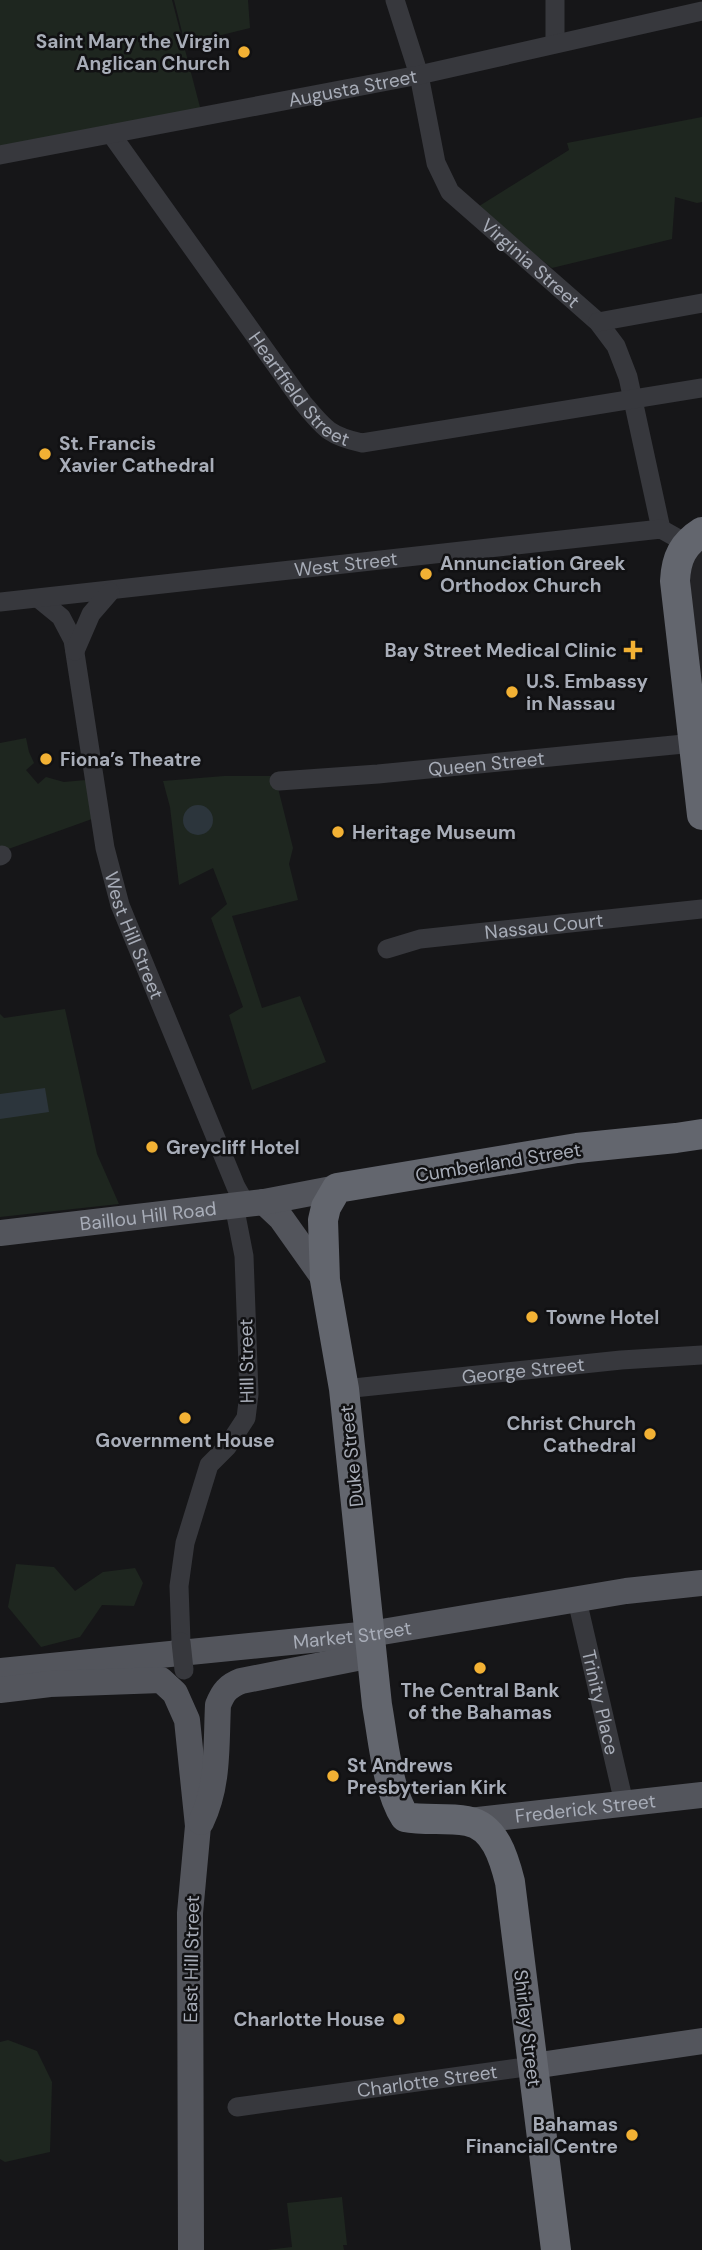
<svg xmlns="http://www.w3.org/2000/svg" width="702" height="2250" font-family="'DM Sans',sans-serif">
	<rect width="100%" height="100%" fill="#161618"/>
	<polygon fill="#222225" points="702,544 702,726 688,553"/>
	<g fill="#1e261f">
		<polygon points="0,0 172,0 201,111 0,146"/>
		<polygon points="174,0 248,0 250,28 185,44"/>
		<polygon points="702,117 702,202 697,203 675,197 672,239 552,268 476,208 569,150 567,143"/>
		<polygon points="26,738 29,752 34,763 26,770 38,784 46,777 64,782 86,780 92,819 0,852 0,743"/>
		<polygon points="224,776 275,776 293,848 289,864 298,900 232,916 262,1008 300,996 326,1062 252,1090 229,1015 243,1007 211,918 227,904 213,868 179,885 170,807 163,781"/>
		<polygon points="65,1009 97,1154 119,1204 0,1217 0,1014 4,1018"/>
		<polygon points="16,1564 54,1567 75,1591 103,1572 135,1568 143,1583 134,1606 102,1605 80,1637 41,1647 8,1607"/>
		<polygon points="8,2040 37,2051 52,2082 50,2152 5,2162 0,2159 0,2042"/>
		<polygon points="342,2197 347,2245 343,2245 344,2250 267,2250 292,2247 287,2203"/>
	</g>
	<g fill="#2c353c">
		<circle cx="198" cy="820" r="15"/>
		<polygon points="45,1088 49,1112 0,1119 0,1094"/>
	</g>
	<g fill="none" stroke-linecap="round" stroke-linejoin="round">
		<g stroke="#37383d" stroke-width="19">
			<path id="s1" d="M 395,0 L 419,75 L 436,163 L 450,192 L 598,322 L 616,346 L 628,377 L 661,529"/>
			<polyline points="555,43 555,0"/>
			<path id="s2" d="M 111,134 L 303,403 C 324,428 329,436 362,443 L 702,388"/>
			<path id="s3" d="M 0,155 L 419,75 L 702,11"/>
			<polyline points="598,322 702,303"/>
			<path id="s4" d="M 39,599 L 61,617 L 73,640 L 105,848 L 120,905 L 236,1187 L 245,1203"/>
			<path id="s5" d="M 0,602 L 661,529 L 677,538 L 689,541"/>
			<polyline points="75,651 91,614 110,592"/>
			<path id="s6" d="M 279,781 L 378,774 L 694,743"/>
			<polyline points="0,856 2,855"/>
			<path id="s7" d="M 387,949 L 420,939 L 702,909"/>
			<path id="s8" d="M 344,1389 L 621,1360 L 702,1355"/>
			<path id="s9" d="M 577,1600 L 624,1803"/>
			<polyline points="181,1642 179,1586 185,1543 209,1465 227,1447 246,1418 249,1394 244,1256 234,1205"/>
			<path id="s10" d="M 237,2107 L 533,2066"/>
		</g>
		<g stroke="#53555c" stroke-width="26">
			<polyline points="264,1202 281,1218 325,1280"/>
			<path id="s11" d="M 0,1233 L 264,1202 L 337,1188"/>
			<path id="s12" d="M 0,1671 L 370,1634 L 626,1591 L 702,1583"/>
			<polyline points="0,1690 50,1684 161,1680 175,1693 187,1720 198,1826 190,1913 191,2250"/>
			<path id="s13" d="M 469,1821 L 702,1795"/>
			<path d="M 201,1822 C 219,1785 216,1745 218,1705 C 223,1692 228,1686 241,1681 L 372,1655"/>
			<polyline points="533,2066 702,2041"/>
		</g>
		<g stroke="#63666e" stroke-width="30">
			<path d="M 702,532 C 683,544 676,558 675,581 L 702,815"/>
			<path d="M 556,2250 L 510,1882 C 504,1858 495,1826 467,1821 C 446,1817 425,1821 405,1817 C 387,1789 383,1738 377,1705 L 344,1389 L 325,1280 L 323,1220 L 326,1207 L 337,1188 L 577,1148 L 676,1138 L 702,1134"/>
		</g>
		<polyline stroke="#37383d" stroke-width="19" points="181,1642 184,1670"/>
	</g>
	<g fill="#f2b134" stroke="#111113" stroke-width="2.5">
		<circle cx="244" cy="52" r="7"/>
		<circle cx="45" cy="454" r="7"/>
		<circle cx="426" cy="574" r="7"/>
		<path d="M629.5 639.5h7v7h7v7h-7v7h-7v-7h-7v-7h7z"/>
		<circle cx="512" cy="692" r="7"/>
		<circle cx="46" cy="759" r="7"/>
		<circle cx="338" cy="832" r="7"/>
		<circle cx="152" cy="1147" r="7"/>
		<circle cx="532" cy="1317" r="7"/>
		<circle cx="185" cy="1418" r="7"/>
		<circle cx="650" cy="1434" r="7"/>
		<circle cx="480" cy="1668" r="7"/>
		<circle cx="333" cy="1776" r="7"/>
		<circle cx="399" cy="2019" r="7"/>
		<circle cx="632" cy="2135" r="7"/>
	</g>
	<g text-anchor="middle" stroke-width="5" stroke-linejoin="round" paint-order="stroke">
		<g font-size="19" font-weight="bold" fill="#a8adb8" stroke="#111113" text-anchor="start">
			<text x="230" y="48" text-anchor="end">Saint Mary the Virgin<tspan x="230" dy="22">Anglican Church</tspan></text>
			<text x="59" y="450">St. Francis<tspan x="59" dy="22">Xavier Cathedral</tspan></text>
			<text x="440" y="570">Annunciation Greek<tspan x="440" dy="22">Orthodox Church</tspan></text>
			<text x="617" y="657" text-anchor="end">Bay Street Medical Clinic</text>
			<text x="526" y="688">U.S. Embassy<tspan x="526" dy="22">in Nassau</tspan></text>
			<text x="60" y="766">Fiona’s Theatre</text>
			<text x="352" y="839">Heritage Museum</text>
			<text x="166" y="1154">Greycliff Hotel</text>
			<text x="546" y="1324">Towne Hotel</text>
			<text x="636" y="1430" text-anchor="end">Christ Church<tspan x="636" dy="22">Cathedral</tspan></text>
			<text x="185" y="1447" text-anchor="middle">Government House</text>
			<text x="480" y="1697" text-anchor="middle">The Central Bank<tspan x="480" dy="22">of the Bahamas</tspan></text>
			<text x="347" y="1772">St Andrews<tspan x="347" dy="22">Presbyterian Kirk</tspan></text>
			<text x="385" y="2026" text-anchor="end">Charlotte House</text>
			<text x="618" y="2131" text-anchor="end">Bahamas<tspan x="618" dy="22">Financial Centre</tspan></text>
		</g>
		<g font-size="19" fill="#a8adb8" stroke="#111113">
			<text dy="7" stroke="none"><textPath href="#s3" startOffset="359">Augusta Street</textPath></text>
			<text dy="7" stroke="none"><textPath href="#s1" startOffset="308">Virginia Street</textPath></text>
			<text dy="7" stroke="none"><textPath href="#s2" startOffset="318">Heartfield Street</textPath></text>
			<text dy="7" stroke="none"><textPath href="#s5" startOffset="348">West Street</textPath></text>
			<text dy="7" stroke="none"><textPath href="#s6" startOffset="208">Queen Street</textPath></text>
			<text dy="7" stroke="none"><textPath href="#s7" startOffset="159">Nassau Court</textPath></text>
			<text dy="7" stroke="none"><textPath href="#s4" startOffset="357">West Hill Street</textPath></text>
			<text transform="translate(498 1162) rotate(-9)" y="7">Cumberland Street</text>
			<text dy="7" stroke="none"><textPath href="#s11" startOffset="149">Baillou Hill Road</textPath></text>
			<text transform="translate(246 1361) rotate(-91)" y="7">Hill Street</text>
			<text dy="7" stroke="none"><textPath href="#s8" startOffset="180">George Street</textPath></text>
			<text transform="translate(351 1456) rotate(-96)" y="7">Duke Street</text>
			<text dy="7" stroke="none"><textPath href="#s12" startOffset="354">Market Street</textPath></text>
			<text dy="7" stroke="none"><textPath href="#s9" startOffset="105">Trinity Place</textPath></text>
			<text dy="7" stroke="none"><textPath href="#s13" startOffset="117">Frederick Street</textPath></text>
			<text transform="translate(191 1959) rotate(-89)" y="7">East Hill Street</text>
			<text transform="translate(528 2028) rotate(83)" y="7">Shirley Street</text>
			<text dy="7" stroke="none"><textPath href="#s10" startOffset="192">Charlotte Street</textPath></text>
		</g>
	</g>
</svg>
